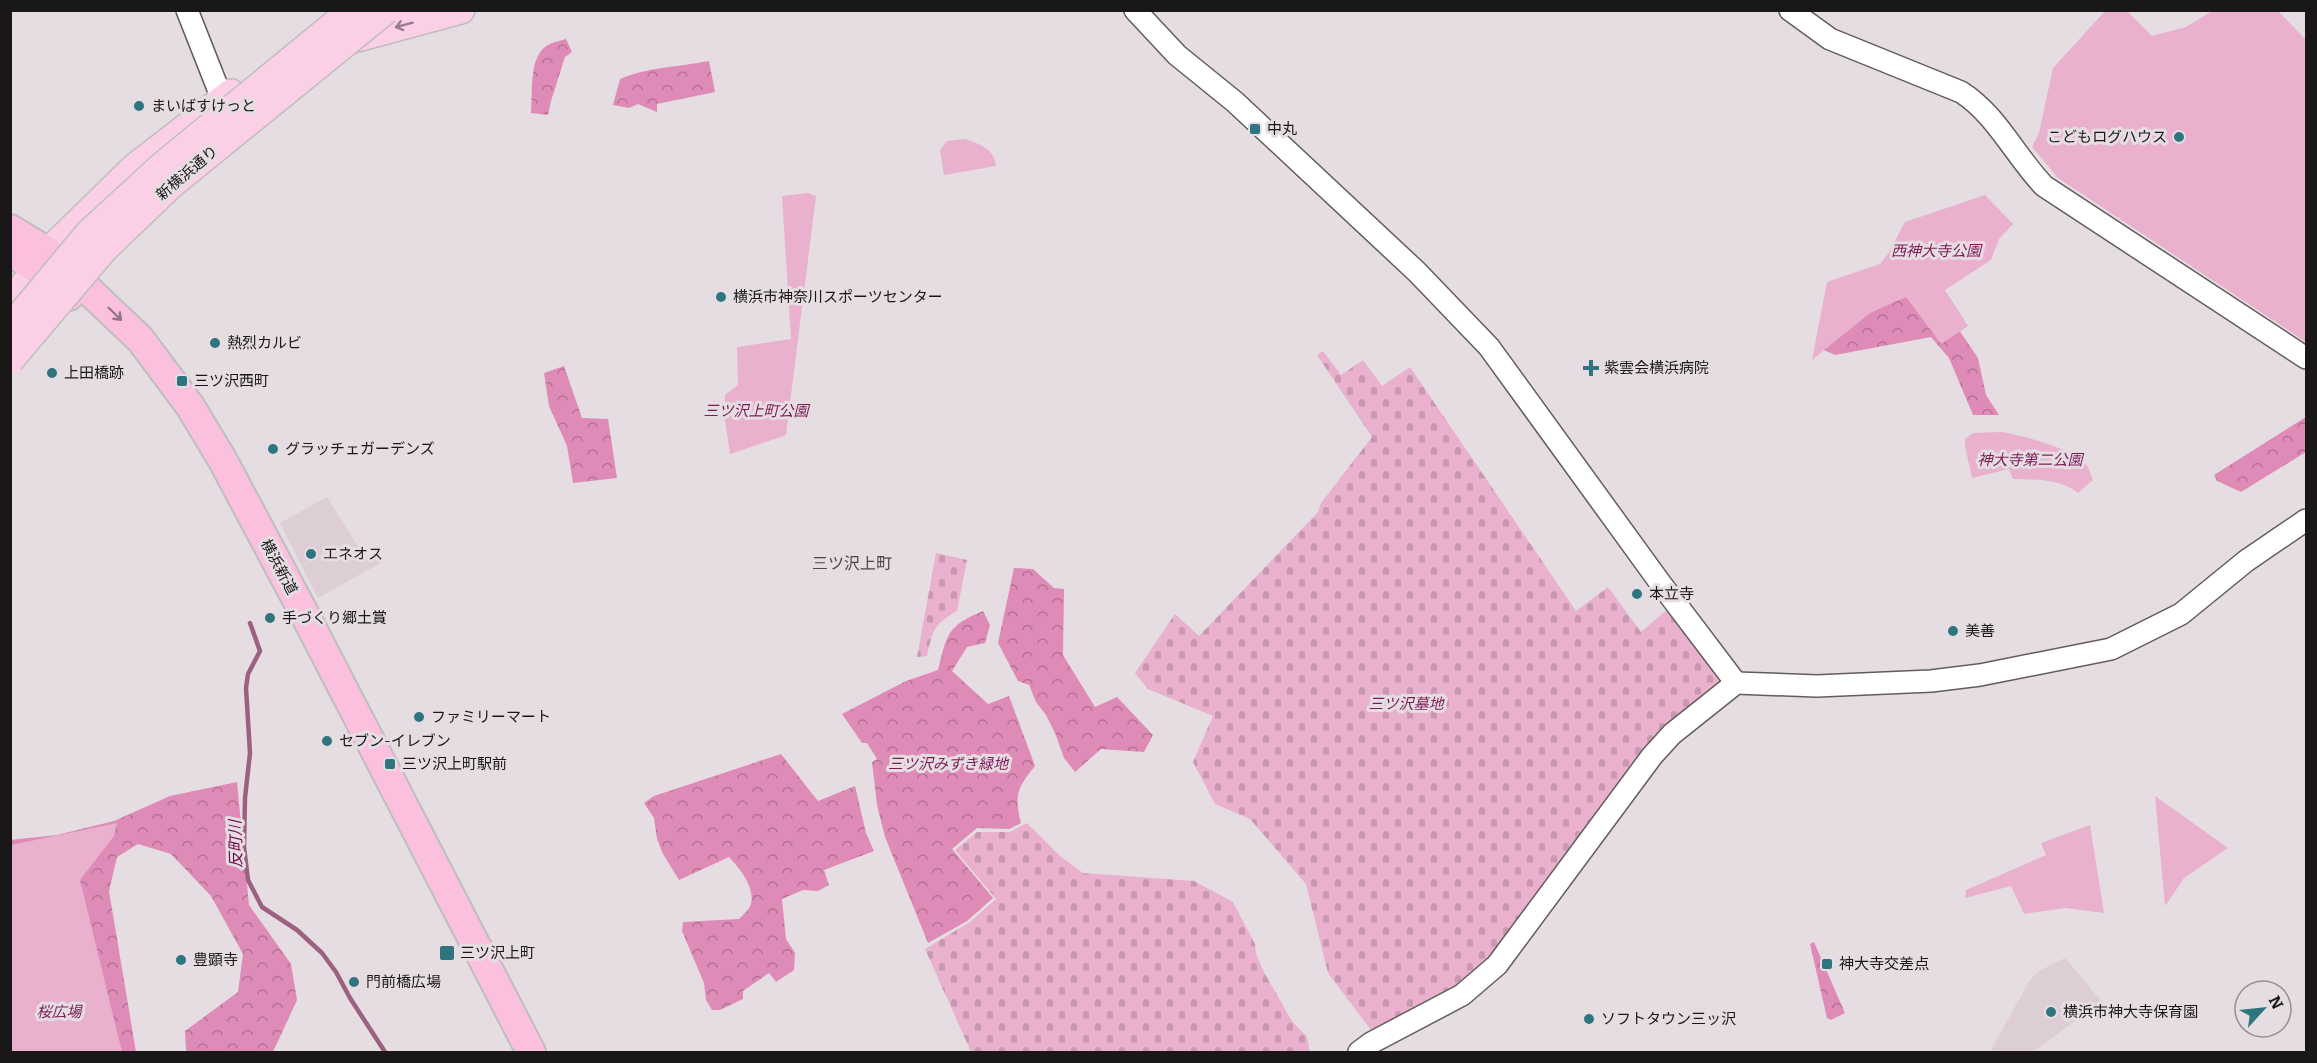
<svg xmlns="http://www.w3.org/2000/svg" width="2317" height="1063" font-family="Bitter,'Noto Sans JP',serif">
	<defs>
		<pattern id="forest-crowns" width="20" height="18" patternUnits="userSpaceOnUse" patternTransform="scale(1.5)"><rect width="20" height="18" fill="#df8bb7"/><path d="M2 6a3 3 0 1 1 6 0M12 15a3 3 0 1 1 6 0" fill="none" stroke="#b47194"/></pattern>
		<pattern id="cemetery-stones" width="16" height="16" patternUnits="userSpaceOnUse" patternTransform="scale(1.5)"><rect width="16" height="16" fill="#e9b1cd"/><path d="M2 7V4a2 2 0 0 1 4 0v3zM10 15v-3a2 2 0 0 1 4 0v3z" fill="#c798af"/></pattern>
	</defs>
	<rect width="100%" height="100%" fill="#e5dde1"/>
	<g fill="#ddcdd4">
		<polygon points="327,497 365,558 376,552 382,562 318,598 280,523"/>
		<polygon points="2065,958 2102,1002 2032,1052 1994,1052 1992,1048 2030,980 2039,971"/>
	</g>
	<g fill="url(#forest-crowns)">
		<path d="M 566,39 L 572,52 L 565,57 L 551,101 L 548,115 L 531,113 C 533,94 528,56 548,45 C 553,42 560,41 566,39 Z"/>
		<path d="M 709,61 L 715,92 L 657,104 L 657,112 L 638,104 L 629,108 L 613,105 L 620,79 C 647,67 679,67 709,61 Z"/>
		<polygon points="1829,287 1934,293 1978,358 1986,395 1999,415 1973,415 1949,358 1931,337 1835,355 1817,347"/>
		<polygon points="564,366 582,418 608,419 617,478 573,483 567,446 549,406 544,373"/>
		<polygon points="2306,417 2306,452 2241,492 2217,481 2214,475"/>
		<polygon points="1014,568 1033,569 1054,588 1064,589 1063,655 1095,707 1117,697 1153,735 1144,752 1101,749 1075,772 1064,758 1055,733 1046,715 1036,702 1029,685 1018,681 998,643"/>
		<path d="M 983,611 L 990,625 L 985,643 L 967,647 L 952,671 L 988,704 L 1009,696 L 1035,766 C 1017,788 1014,795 1021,823 L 1009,829 L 977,828 L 952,849 L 993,898 L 967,921 L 928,943 L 885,837 L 877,805 L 872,762 L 877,759 L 867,743 L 862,743 L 842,714 L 906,681 L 938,670 C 947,634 947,626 983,611 Z"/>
		<path d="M 781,754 L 818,801 L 855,786 L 866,833 L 874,851 L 824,870 L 829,885 L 818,891 L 803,890 L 782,899 L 786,939 L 795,953 L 794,970 L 776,982 L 769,973 L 743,991 L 743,999 L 720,1010 L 712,1010 L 706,1000 L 704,983 L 682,931 L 683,922 L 739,919 C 743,915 749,910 751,904 C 755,887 740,869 729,857 L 679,880 L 663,854 L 657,839 L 654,818 L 644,803 L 654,796 Z"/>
		<polygon points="237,782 249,905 291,964 297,1000 273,1052 186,1052 185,1031 238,992 243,954 211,896 171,854 138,844 117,857 109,891 136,1052 11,1052 10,840 57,835 114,821 170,796"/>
		<polygon points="1814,942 1845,1013 1831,1020 1827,1018 1810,944"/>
	</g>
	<g fill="url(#cemetery-stones)">
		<polygon points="1323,351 1341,375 1363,360 1382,386 1410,367 1576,611 1608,587 1641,632 1669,608 1719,681 1663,733 1486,965 1467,980 1371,1030 1328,973 1306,884 1250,819 1215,804 1193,762 1213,716 1148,689 1135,673 1175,614 1199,636 1318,512 1321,503 1372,437 1317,355"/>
		<path d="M 936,553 L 967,560 L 957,611 C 933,625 933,630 927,656 L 917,657 Z"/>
		<polygon points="1027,823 1060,856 1083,873 1194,881 1233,902 1255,944 1256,954 1265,974 1292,1021 1307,1037 1310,1052 971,1052 925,949 970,922 996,899 955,850 977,832 1010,832"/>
	</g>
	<g fill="#e9b1cd">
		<polygon points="2106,10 2127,11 2152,36 2186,27 2212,11 2278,11 2306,40 2306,342 2058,178 2032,147 2039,133 2053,68"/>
		<path d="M 965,139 C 980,144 994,149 996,166 L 944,175 L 940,150 L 947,141 Z"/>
		<polygon points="808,193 816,196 786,435 730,454 724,413 725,395 738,385 737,347 791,339 782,196"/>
		<polygon points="1985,195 2013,224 1999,239 1991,260 1945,290 1968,326 1941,344 1906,297 1870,313 1812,360 1827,282 1880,264 1888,254 1905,222"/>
		<path d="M 2002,432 C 2024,436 2073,448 2087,466 C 2090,470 2091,476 2093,480 L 2078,493 C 2059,478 2035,480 2013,479 L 2009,469 L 1972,478 L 1965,446 L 1965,439 L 1973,433 Z"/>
		<polygon points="2155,796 2228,848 2184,878 2165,906"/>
		<polygon points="117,823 114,836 80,880 122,1052 11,1052 11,845"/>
		<polygon points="2090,825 2104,913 2066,908 2024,914 2011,886 1965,898 1966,890 2046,855 2041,843"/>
	</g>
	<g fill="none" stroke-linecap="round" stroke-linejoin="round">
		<polyline stroke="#9c6181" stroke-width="4.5" points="250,623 260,651 248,674 246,688 250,753 245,798 244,847 248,880 262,907 297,930 322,953 336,972 350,998 385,1052"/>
		<defs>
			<g id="tertiary">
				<polyline points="187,10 228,114"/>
				<polyline points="1135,10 1177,55 1235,102 1417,272 1489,347 1661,584 1736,683"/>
				<path d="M 1790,10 L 1830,39 L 1961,92 C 1997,115 2015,156 2044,186 L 2306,358"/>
				<polyline points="1359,1052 1371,1043 1462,995 1497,965 1652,756 1672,734 1736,683 1817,686 1931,681 1980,675 2111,649 2181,614 2246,561 2306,520"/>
			</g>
			<g id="primary">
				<polyline points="346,41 461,10"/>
				<polyline points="10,304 48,252 135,167 231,93"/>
			</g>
			<g id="trunk">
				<polyline points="10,229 48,252 140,339 190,406 222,459 304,613 531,1052"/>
				<polyline points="10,252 37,269 69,296"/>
			</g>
		</defs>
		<use href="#tertiary" stroke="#635c5f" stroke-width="24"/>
		<use href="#primary" stroke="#bfbebf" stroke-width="30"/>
		<use href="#trunk" stroke="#bfbebf" stroke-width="32"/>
		<use href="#tertiary" stroke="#fff" stroke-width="21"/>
		<use href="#primary" stroke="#fbd0e6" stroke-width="27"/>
		<use href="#trunk" stroke="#fac0de" stroke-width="28"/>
		<defs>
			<g id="primary-bridge">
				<polyline points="10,328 88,234 162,166 352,10"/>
				<polyline points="10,360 104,249 172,184 386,10"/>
			</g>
		</defs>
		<use href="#primary-bridge" stroke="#bfbebf" stroke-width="30" stroke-linecap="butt"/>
		<use href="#primary-bridge" stroke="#fbd0e6" stroke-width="27"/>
	</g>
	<defs><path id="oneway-shaft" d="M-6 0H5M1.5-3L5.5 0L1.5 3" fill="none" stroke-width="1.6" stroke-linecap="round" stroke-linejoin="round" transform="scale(1.5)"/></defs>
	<use stroke="#967d8a" href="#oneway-shaft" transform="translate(404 25) rotate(165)"/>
	<use stroke="#957485" href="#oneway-shaft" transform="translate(115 314) rotate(44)"/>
	<g fill="#2e7580" stroke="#e5dde1" stroke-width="2">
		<circle cx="139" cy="106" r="6"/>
		<rect x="1249" y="123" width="12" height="12" rx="3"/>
		<circle cx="2179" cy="137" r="6"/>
		<circle cx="721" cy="297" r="6"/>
		<circle cx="215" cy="343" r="6"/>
		<path d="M1588 359h6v6h6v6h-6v6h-6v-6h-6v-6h6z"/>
		<circle cx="52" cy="373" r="6"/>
		<rect x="176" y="375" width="12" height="12" rx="3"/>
		<circle cx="273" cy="449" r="6"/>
		<circle cx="311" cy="554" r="6"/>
		<circle cx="1637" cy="594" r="6"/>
		<circle cx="270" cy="618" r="6"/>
		<circle cx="1953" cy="631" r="6"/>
		<circle cx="419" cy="717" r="6"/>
		<circle cx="327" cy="741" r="6"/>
		<rect x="384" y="758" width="12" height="12" rx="3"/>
		<rect x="439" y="945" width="16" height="16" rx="3"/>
		<circle cx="181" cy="960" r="6"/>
		<rect x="1821" y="958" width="12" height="12" rx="3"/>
		<circle cx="354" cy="982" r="6"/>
		<circle cx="2051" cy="1012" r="6"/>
		<circle cx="1589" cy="1019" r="6"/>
	</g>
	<g text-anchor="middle" stroke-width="6" stroke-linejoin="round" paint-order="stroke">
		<g font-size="15" fill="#1a1719" stroke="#e5dde1" text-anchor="start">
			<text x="151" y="111">まいばすけっと</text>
			<text x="1267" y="134">中丸</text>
			<text x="2167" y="142" text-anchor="end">こどもログハウス</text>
			<text x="733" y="302">横浜市神奈川スポーツセンター</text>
			<text x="227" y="348">熱烈カルビ</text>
			<text x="1604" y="373">紫雲会横浜病院</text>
			<text x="64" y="378">上田橋跡</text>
			<text x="194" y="386">三ツ沢西町</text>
			<text x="285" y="454">グラッチェガーデンズ</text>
			<text x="323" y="559">エネオス</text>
			<text x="1649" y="599">本立寺</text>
			<text x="282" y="623">手づくり郷土賞</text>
			<text x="1965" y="636">美善</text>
			<text x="431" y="722">ファミリーマート</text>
			<text x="339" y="746">セブン-イレブン</text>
			<text x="402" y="769">三ツ沢上町駅前</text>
			<text x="460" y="958">三ツ沢上町</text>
			<text x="193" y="965">豊顕寺</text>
			<text x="1839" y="969">神大寺交差点</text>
			<text x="366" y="987">門前橋広場</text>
			<text x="2063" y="1017">横浜市神大寺保育園</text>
			<text x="1601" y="1024">ソフトタウン三ッ沢</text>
		</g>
		<g font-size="15" fill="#1a1719" stroke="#e5dde1">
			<text transform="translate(187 173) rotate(-40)" y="5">新横浜通り</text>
			<text transform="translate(279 567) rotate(62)" y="5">横浜新道</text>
		</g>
		<g font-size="15" font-style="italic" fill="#7c1b57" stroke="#e5dde1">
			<text x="1936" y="256">西神大寺公園</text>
			<text x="756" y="416">三ツ沢上町公園</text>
			<text x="2030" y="465">神大寺第二公園</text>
			<text x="1406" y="709">三ツ沢墓地</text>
			<text x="948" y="769">三ツ沢みずき緑地</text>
			<text x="59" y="1017">桜広場</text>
		</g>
		<g font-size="16" fill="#4d474a" stroke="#e5dde1">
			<text x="852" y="569">三ツ沢上町</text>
		</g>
		<g font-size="16" font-style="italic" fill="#700c4d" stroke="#e5dde1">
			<text transform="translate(235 844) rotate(-91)" y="6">反町川</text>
		</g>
	</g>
	<rect width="2317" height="1063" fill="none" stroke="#1a1719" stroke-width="24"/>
	<g transform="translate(2263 1009) rotate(63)"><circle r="28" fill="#e5dde1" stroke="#948e91" stroke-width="1.5"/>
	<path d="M0-4.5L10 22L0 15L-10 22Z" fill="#2e7580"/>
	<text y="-9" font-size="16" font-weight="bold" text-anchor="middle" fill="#1a1719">N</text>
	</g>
</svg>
